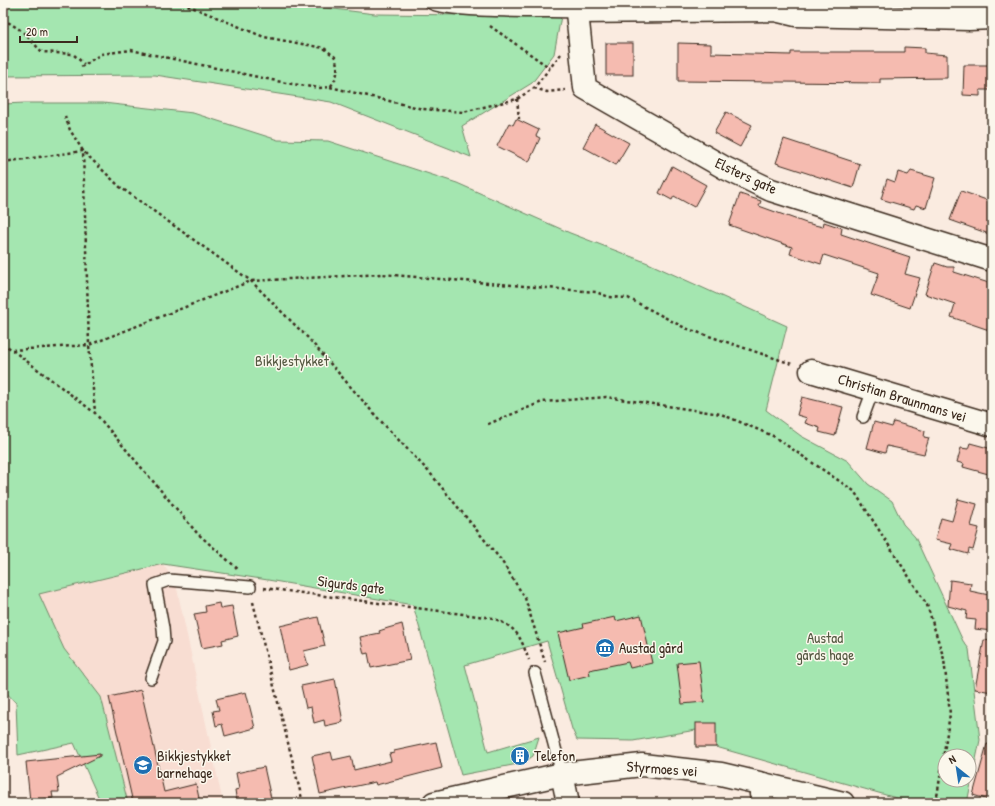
<svg xmlns="http://www.w3.org/2000/svg" width="995" height="806" font-family="'Patrick Hand',sans-serif">
	<rect width="100%" height="100%" fill="#faebe0"/>
	<filter id="ink" filterUnits="userSpaceOnUse"><feTurbulence type="fractalNoise" baseFrequency=".025" numOctaves="2"/><feDisplacementMap in="SourceGraphic" scale="8" xChannelSelector="R" yChannelSelector="G"/><feConvolveMatrix kernelMatrix="1 2 1 2 8 2 1 2 1" color-interpolation-filters="sRGB"/></filter>
	<g filter="url(#ink)">
		<g fill="#f8ddd2">
			<polygon points="967,3 992,3 992,17 969,19"/>
			<polygon points="163,564 176,584 223,803 105,803 39,594"/>
		</g>
		<g fill="#a4e6b0" stroke="#708867" fill-rule="evenodd">
			<polygon points="3,3 285,3 375,14 561,16 554,54 532,83 462,126 471,157 331,102 155,75 3,76"/>
			<path d="M 25,103 L 103,103 L 193,113 L 278,140 L 328,141 L 457,183 L 570,233 L 648,263 L 787,326 L 766,410 L 801,436 L 848,461 L 868,484 L 892,501 L 903,524 L 915,537 L 963,641 L 969,649 L 980,740 L 967,803 L 914,803 L 716,747 L 696,747 L 696,730 L 633,741 L 577,740 L 572,729 L 547,641 L 465,665 L 488,752 L 539,737 L 533,756 L 523,763 L 461,775 L 413,605 L 268,580 L 163,564 L 39,594 L 64,649 L 101,697 L 128,803 L 101,803 L 74,743 L 18,755 L 16,703 L 3,689 L 3,104 ZM 945,756 L 969,756 L 969,780 L 945,780 Z"/>
		</g>
		<g fill="#f5bbb0" stroke="#3b2a1e">
			<rect x="606" y="43" width="27" height="32"/>
			<polygon points="678,43 711,44 711,53 791,55 791,52 904,52 904,47 925,48 925,53 947,55 947,78 880,79 880,83 678,81"/>
			<polygon points="964,65 992,65 992,90 980,90 980,96 963,95"/>
			<polygon points="726,112 752,125 740,147 714,133"/>
			<polygon points="516,119 539,130 536,136 540,138 529,162 497,146 509,123 513,125"/>
			<polygon points="595,124 629,143 616,165 583,147"/>
			<polygon points="784,139 860,164 853,188 776,163"/>
			<polygon points="672,166 706,185 694,207 674,196 672,200 659,193"/>
			<polygon points="911,171 935,178 926,208 916,205 914,209 881,199 887,179 895,182 898,172 908,175"/>
			<polygon points="961,191 992,202 992,235 950,220"/>
			<polygon points="740,194 761,201 759,206 806,223 823,227 824,222 842,228 841,234 910,257 905,274 920,278 910,308 871,295 879,273 824,255 821,264 790,254 792,247 729,225"/>
			<polygon points="935,263 947,267 954,267 954,272 992,284 992,331 951,317 955,304 925,294"/>
			<polygon points="802,397 843,407 835,436 819,432 820,428 805,423 807,418 797,415"/>
			<polygon points="874,422 892,427 894,422 925,431 924,437 929,438 924,454 887,446 885,453 867,448"/>
			<polygon points="970,443 992,449 992,475 963,467 964,464 957,462 961,448 968,449"/>
			<polygon points="958,499 977,504 971,526 979,528 973,550 969,549 968,554 950,549 952,544 935,540 941,518 952,521"/>
			<polygon points="950,580 971,583 970,591 989,595 988,603 992,604 992,631 975,629 976,620 966,619 967,611 948,606"/>
			<polygon points="219,603 220,608 232,606 238,636 222,640 223,644 202,648 194,614 206,612 205,606"/>
			<polygon points="641,615 652,663 630,668 628,662 589,670 590,675 569,680 558,633 584,627 583,624 615,617 616,621"/>
			<polygon points="318,617 325,646 304,651 308,665 289,670 280,626"/>
			<polygon points="402,624 410,660 371,668 368,653 364,654 360,637 380,633 379,631 388,628"/>
			<polygon points="984,640 992,641 992,692 975,689"/>
			<polygon points="699,661 704,702 682,704 677,663"/>
			<polygon points="335,679 343,722 325,726 324,720 314,723 311,707 306,708 301,686"/>
			<polygon points="141,690 164,792 196,784 200,803 133,803 109,697"/>
			<polygon points="246,692 255,728 225,736 222,724 216,726 213,711 219,710 216,699"/>
			<rect x="696" y="723" width="20" height="24"/>
			<polygon points="436,742 442,768 376,785 375,782 320,794 312,756 331,752 333,760 351,756 354,770 391,761 389,754 394,753 394,751"/>
			<polygon points="987,744 992,745 992,801 973,795"/>
			<polygon points="100,754 100,756 57,777 59,792 52,792 53,798 30,801 26,762"/>
			<polygon points="264,767 272,803 237,803 235,790 239,789 236,773"/>
		</g>
		<g fill="none" stroke-linecap="round" stroke-linejoin="round">
			<defs>
				<g id="service">
					<path d="M 431,3 C 448,13 551,11 577,12"/>
					<polyline points="863,417 873,390"/>
					<polyline points="535,673 562,774"/>
					<polyline points="151,678 164,641 163,628 155,585 169,580 250,587"/>
				</g>
				<g id="minor">
					<polyline points="576,3 585,88 725,168 771,190 992,260"/>
					<polyline points="577,12 775,10 796,15 969,19 992,18"/>
					<polyline points="811,371 992,425"/>
					<polyline points="763,803 761,794 763,784"/>
				</g>
				<g id="secondary">
					<polyline points="562,774 568,803"/>
					<polyline points="434,803 562,774 642,765 721,774 843,803"/>
				</g>
			</defs>
			<use href="#service" stroke="#3b2a1e" stroke-width="14"/>
			<use href="#minor" stroke="#3b2a1e" stroke-width="25"/>
			<use href="#secondary" stroke="#3b2a1e" stroke-width="25"/>
			<g stroke="#3b2a1e" stroke-width="2.5" stroke-dasharray="3 3" stroke-linecap="butt">
				<polyline points="3,19 22,31 42,52 73,54 84,64"/>
				<polyline points="490,26 550,68"/>
				<path d="M 81,67 L 101,54 L 131,50 L 286,83 L 319,88 L 330,87 C 338,77 339,70 335,57 L 324,48 L 264,37 L 182,3"/>
				<polyline points="330,87 423,109 463,112 517,99 534,88 561,54"/>
				<polyline points="534,88 547,92 565,90"/>
				<polyline points="517,99 519,119"/>
				<polyline points="65,116 70,130 83,151 120,187 251,281 308,338 376,416 430,473 501,560 525,598 545,662"/>
				<polyline points="3,162 83,151 89,345 95,412"/>
				<polyline points="3,343 95,413 197,533 239,570"/>
				<polyline points="12,350 89,345 251,281 382,274 596,292 609,297 628,298 685,328 792,364"/>
				<polyline points="488,424 542,402 606,397 721,414 773,436 854,491 927,605 944,659 950,714 936,803"/>
				<path d="M 264,588 L 493,618 C 519,629 519,635 529,660"/>
				<polyline points="253,602 303,803"/>
			</g>
			<use href="#service" stroke="#fbf7ec" stroke-width="11"/>
			<use href="#minor" stroke="#fbf7ec" stroke-width="22"/>
			<use href="#secondary" stroke="#fbf7ec" stroke-width="22"/>
		</g>
	</g>
	<defs>
		<symbol id="museum-disc" viewBox="-11 -11 22 22"><circle r="9.5" fill="#1f6fb2" stroke="#fbf7ec"/><path d="M0-6L6-3V-2H-6V-3ZM-5-1h2V3h-2ZM-1-1h2V3h-2ZM3-1h2V3H3ZM-6 4H6V6H-6Z" fill="#fff"/></symbol>
		<symbol id="building-disc" viewBox="-11 -11 22 22"><circle r="9.5" fill="#1f6fb2" stroke="#fbf7ec"/><path d="M-4-6H4V6H1V3H-1V6H-4ZM-2.5-4.3h1.7v1.8h-1.7ZM.8-4.3h1.7v1.8H.8ZM-2.5-1h1.7V.8h-1.7ZM.8-1h1.7V.8H.8Z" fill="#fff"/></symbol>
		<symbol id="school-disc" viewBox="-11 -11 22 22"><circle r="9.5" fill="#1f6fb2" stroke="#fbf7ec"/><path d="M0-5L7-2L0 1L-7-2ZM-4 1L0 2.5L4 1V4Q0 6-4 4Z" fill="#fff"/></symbol>
	</defs>
	<g fill-rule="evenodd">
		<use href="#museum-disc" x="594" y="637" width="22" height="22"/>
		<use href="#building-disc" x="509" y="745" width="22" height="22"/>
		<use href="#school-disc" x="132" y="754" width="22" height="22"/>
	</g>
	<g text-anchor="middle" stroke-width="3" stroke-linejoin="round" paint-order="stroke">
		<g font-size="15" fill="#3b2a1e" stroke="#fbf7ec">
			<text transform="translate(746 176) rotate(25)" y="5">Elsters gate</text>
			<text transform="translate(902 398) rotate(17)" y="5">Christian Braunmans vei</text>
			<text transform="translate(351 585) rotate(7)" y="5">Sigurds gate</text>
			<text transform="translate(662 769) rotate(4)" y="5">Styrmoes vei</text>
		</g>
		<g font-size="15" fill="#555942" stroke="#fbf7ec">
			<text x="292" y="366">Bikkjestykket</text>
			<text x="825" y="643">Austad<tspan x="825" dy="17">gårds hage</tspan></text>
		</g>
		<g font-size="15" fill="#3b2a1e" stroke="#fbf7ec" text-anchor="start">
			<text x="619" y="653">Austad gård</text>
			<text x="157" y="761">Bikkjestykket<tspan x="157" dy="17">barnehage</tspan></text>
			<text x="534" y="761">Telefon</text>
		</g>
	</g>
	<rect width="995" height="806" fill="none" stroke="#fbf7ec" stroke-width="16"/>
	<rect x="8" y="8" width="979" height="790" fill="none" stroke="#3b2a1e" stroke-width="1.5" filter="url(#ink)"/>
	<g transform="translate(957 768) rotate(330)"><circle r="19" fill="#fbf7ec" stroke="#aea59a"/>
	<path d="M0-3L7 15L0 10L-7 15Z" fill="#1f6fb2"/>
	<text y="-6" font-size="11" font-weight="bold" text-anchor="middle" fill="#3b2a1e">N</text>
	</g>
	<path d="M20 36v6h57v-6" fill="none" stroke="#3b2a1e" stroke-width="2"/>
	<text x="26" y="36" font-size="12" fill="#3b2a1e" stroke="#fbf7ec" stroke-width="3" paint-order="stroke">20 m</text>
</svg>
